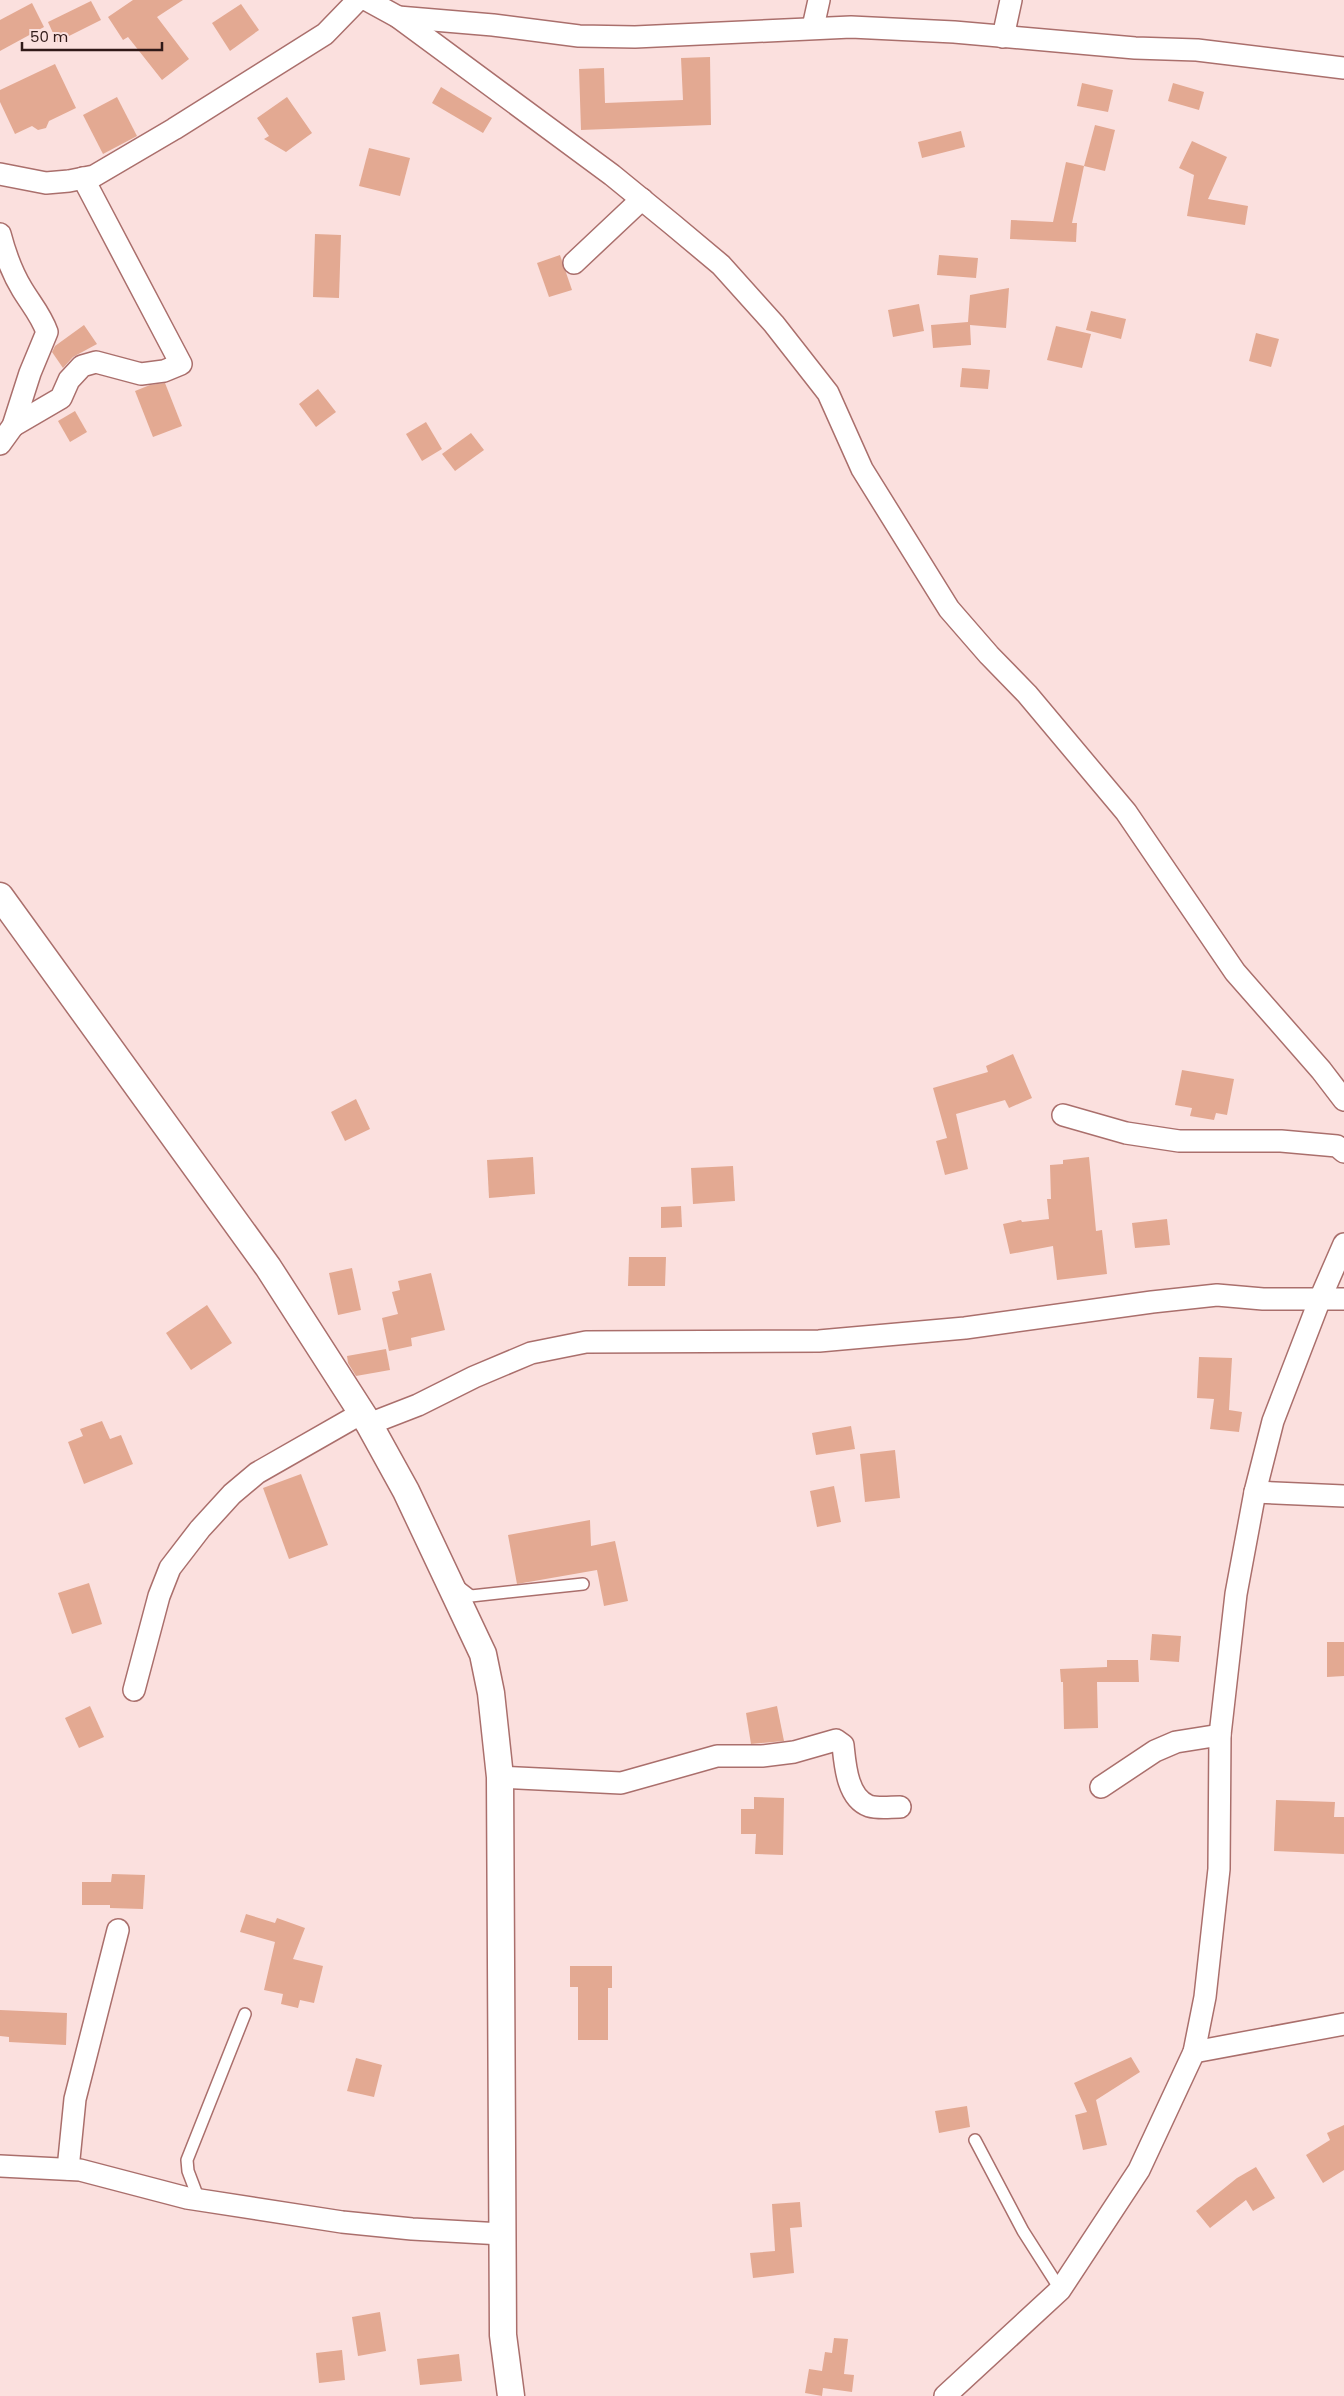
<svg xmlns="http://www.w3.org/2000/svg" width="1344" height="2396" font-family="Poppins,sans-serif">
	<rect width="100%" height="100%" fill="#fbe0de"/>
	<g fill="#e3a992">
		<polygon points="133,0 183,0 157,17 189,59 162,80 128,37 123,40 108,17"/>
		<polygon points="91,1 101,20 57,42 48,22"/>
		<polygon points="32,3 44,27 0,51 0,20"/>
		<polygon points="241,4 259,30 230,51 212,23"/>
		<polygon points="710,57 711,125 581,130 579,69 604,68 605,103 683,100 681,58"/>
		<polygon points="55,64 76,108 49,121 46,128 38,130 32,126 15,134 0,102 0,90"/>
		<polygon points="1082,83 1113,90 1108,112 1077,106"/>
		<polygon points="1173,83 1204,92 1199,110 1168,101"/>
		<polygon points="441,87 492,118 483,133 432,103"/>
		<polygon points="117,97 137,136 103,154 83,115"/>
		<polygon points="287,97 312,133 286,152 264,139 269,136 257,118"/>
		<polygon points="1095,125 1115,130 1105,171 1084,166"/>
		<polygon points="961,131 965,147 922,158 918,142"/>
		<polygon points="1192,141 1227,157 1208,199 1248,206 1245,225 1187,216 1194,175 1179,168"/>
		<polygon points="369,148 410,158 400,196 359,186"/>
		<polygon points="1066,162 1084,166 1072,223 1077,223 1076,242 1010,239 1011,220 1053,222"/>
		<polygon points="315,234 341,235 339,298 313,297"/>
		<polygon points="560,255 572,290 549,297 537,263"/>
		<polygon points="939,255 978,258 976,278 937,275"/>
		<polygon points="1009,288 1006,328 970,325 971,345 933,348 931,325 968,322 970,295"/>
		<polygon points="919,304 924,331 893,337 888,310"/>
		<polygon points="1091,311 1126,319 1121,339 1086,330"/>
		<polygon points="84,325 97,344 73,357 63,368 52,352 55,346"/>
		<polygon points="1056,326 1091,334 1082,368 1047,360"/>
		<polygon points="1256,333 1279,339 1271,367 1249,361"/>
		<polygon points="962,368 990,370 988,389 960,387"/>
		<polygon points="165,383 182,426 153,437 135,391 150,385"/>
		<polygon points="318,389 336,412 316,427 299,404"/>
		<polygon points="75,411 87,432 70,442 58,421"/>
		<polygon points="426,422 442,449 422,461 406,434"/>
		<polygon points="471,433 484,450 455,471 442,454"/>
		<polygon points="1013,1054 1032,1098 1009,1108 1005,1100 956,1114 968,1169 945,1175 936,1141 947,1138 933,1088 988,1072 986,1066"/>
		<polygon points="1182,1070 1234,1079 1227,1115 1216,1113 1214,1120 1190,1116 1192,1108 1175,1105"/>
		<polygon points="356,1099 370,1129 345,1141 331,1112"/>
		<polygon points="533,1157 535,1194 489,1198 487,1160"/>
		<polygon points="1089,1157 1096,1231 1102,1230 1107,1274 1057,1280 1053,1246 1010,1254 1003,1224 1021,1220 1022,1222 1049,1219 1047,1199 1051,1199 1050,1165 1063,1164 1063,1160"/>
		<polygon points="733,1166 735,1201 693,1204 691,1168"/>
		<polygon points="681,1206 682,1227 661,1228 661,1207"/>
		<polygon points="1167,1219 1170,1245 1135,1248 1132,1223"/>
		<polygon points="629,1257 666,1257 665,1286 628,1286"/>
		<polygon points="352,1268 361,1310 338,1315 329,1273"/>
		<polygon points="431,1273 445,1330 411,1338 412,1346 389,1351 382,1318 398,1314 392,1292 400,1290 398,1281"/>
		<polygon points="207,1305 232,1343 191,1370 166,1333"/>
		<polygon points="386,1349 390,1370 356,1376 348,1363 347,1356"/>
		<polygon points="1199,1357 1232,1358 1229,1410 1242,1412 1239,1432 1210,1429 1214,1399 1197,1398"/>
		<polygon points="102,1421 110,1439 121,1435 133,1464 84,1484 68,1442 83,1436 80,1429"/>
		<polygon points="851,1426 855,1449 816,1455 812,1433"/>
		<polygon points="895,1450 900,1498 865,1502 860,1454"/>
		<polygon points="301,1474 328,1545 289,1559 263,1488"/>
		<polygon points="834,1486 841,1522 817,1527 810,1491"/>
		<polygon points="590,1520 591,1546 615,1541 628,1601 604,1606 597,1570 517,1584 508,1535"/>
		<polygon points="89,1583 102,1624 72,1634 58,1593"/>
		<polygon points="1152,1634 1181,1636 1179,1662 1150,1660"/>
		<polygon points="1327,1642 1344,1642 1344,1676 1327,1677"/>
		<polygon points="1107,1660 1138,1660 1139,1682 1097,1682 1098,1728 1064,1729 1063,1682 1061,1682 1060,1669 1107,1667"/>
		<polygon points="90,1706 104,1737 79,1748 65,1718"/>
		<polygon points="777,1706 784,1741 751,1744 746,1713"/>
		<polygon points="754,1797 784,1798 783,1855 755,1854 756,1834 741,1834 741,1809 754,1809"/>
		<polygon points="1276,1800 1335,1802 1334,1817 1344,1817 1344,1854 1274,1851"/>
		<polygon points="112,1874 145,1875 143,1909 110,1908 110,1905 82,1905 82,1882 111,1882"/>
		<polygon points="246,1914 275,1923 277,1918 305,1928 293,1959 323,1966 314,2003 300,2000 298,2008 281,2004 283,1994 264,1990 275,1942 240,1932"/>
		<polygon points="570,1966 612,1966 612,1988 608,1988 608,2040 578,2040 578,1987 570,1987"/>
		<polygon points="0,2010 67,2013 66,2045 9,2042 9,2037 0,2036"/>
		<polygon points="1131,2057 1140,2072 1096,2100 1107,2145 1083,2150 1075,2115 1087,2112 1074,2083"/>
		<polygon points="356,2058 382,2065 374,2097 347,2091"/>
		<polygon points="967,2106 970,2127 939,2133 935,2111"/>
		<polygon points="1344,2125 1344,2170 1323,2183 1306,2155 1330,2140 1327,2133"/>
		<polygon points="1256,2167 1275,2198 1253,2211 1246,2200 1210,2228 1196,2211 1237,2178"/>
		<polygon points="800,2202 802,2227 790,2228 794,2273 753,2278 750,2253 775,2251 772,2204"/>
		<polygon points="380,2312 386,2351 358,2356 352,2317"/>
		<polygon points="834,2338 848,2339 844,2374 854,2375 852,2392 823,2388 822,2396 805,2393 809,2369 822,2371 825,2352 832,2353"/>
		<polygon points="342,2350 345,2380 319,2383 316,2353"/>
		<polygon points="459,2354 462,2381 420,2385 417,2359"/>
	</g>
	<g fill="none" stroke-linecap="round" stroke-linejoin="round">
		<defs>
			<g id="service">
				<polyline points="458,1586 471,1596 583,1584"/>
				<polyline points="975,2140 1023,2231 1060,2289"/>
				<polyline points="199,2200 188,2171 187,2160 245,2014"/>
			</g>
			<g id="minor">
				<polyline points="367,0 398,17 612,175 672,224 721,265 774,324 828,393 862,469 949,609 989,655 1027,694 1126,812 1235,972 1321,1070 1344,1100"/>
				<polyline points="398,17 493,25 579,36 635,37 851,27 954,32 1135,48 1197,50 1344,68"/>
				<polyline points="813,27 819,0"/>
				<polyline points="1003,37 1011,0"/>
				<polyline points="0,174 46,183 69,181 94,176 174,129 325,34 358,0"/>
				<path d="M 0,234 C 5,253 11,271 22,289 C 31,304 41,315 47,332 L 30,373 L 13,426 L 0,444"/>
				<polyline points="574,263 642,199"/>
				<polyline points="13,426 61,398 69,380 82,366 96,362 141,374 164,371 181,364 83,178"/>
				<polyline points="1063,1115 1126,1133 1179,1141 1281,1141 1337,1146 1344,1152"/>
				<polyline points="369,1424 418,1405 474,1377 531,1353 586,1342 819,1341 965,1328 1152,1302 1217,1295 1263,1299 1344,1299"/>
				<polyline points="1255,1492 1344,1496"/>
				<polyline points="134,1690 159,1596 170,1568 200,1529 232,1494 257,1473 362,1413"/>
				<path d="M 500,1777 L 621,1783 L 717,1756 L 762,1756 L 794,1752 L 836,1740 L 843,1745 C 845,1764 847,1798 869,1806 C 879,1809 890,1807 900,1807"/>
				<polyline points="1101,1787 1155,1751 1176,1742 1220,1735"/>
				<polyline points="1194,2052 1344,2024"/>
				<polyline points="0,2166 80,2170 187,2198 342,2222 412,2229 502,2234"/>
				<polyline points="68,2169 75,2099 118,1930"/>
				<polyline points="945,2396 1060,2290 1139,2170 1194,2052 1205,1997 1219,1869 1220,1735 1236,1594 1255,1492 1273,1421 1320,1299 1344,1244"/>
			</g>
			<polyline id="tertiary" points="0,896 268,1267 369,1424 406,1491 483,1654 491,1693 500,1777 503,2335 511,2396"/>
		</defs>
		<use href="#service" stroke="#aa6f6c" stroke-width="14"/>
		<use href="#minor" stroke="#aa6f6c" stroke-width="24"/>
		<use href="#tertiary" stroke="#aa6f6c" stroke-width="29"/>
		<use href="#service" stroke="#fff" stroke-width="11"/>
		<use href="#minor" stroke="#fff" stroke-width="21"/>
		<use href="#tertiary" stroke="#fff" stroke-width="26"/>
	</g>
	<path d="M22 42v8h140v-8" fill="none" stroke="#301918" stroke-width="2.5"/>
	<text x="30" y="42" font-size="15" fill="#301918" stroke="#fbe0de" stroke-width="4" paint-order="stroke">50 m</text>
</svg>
